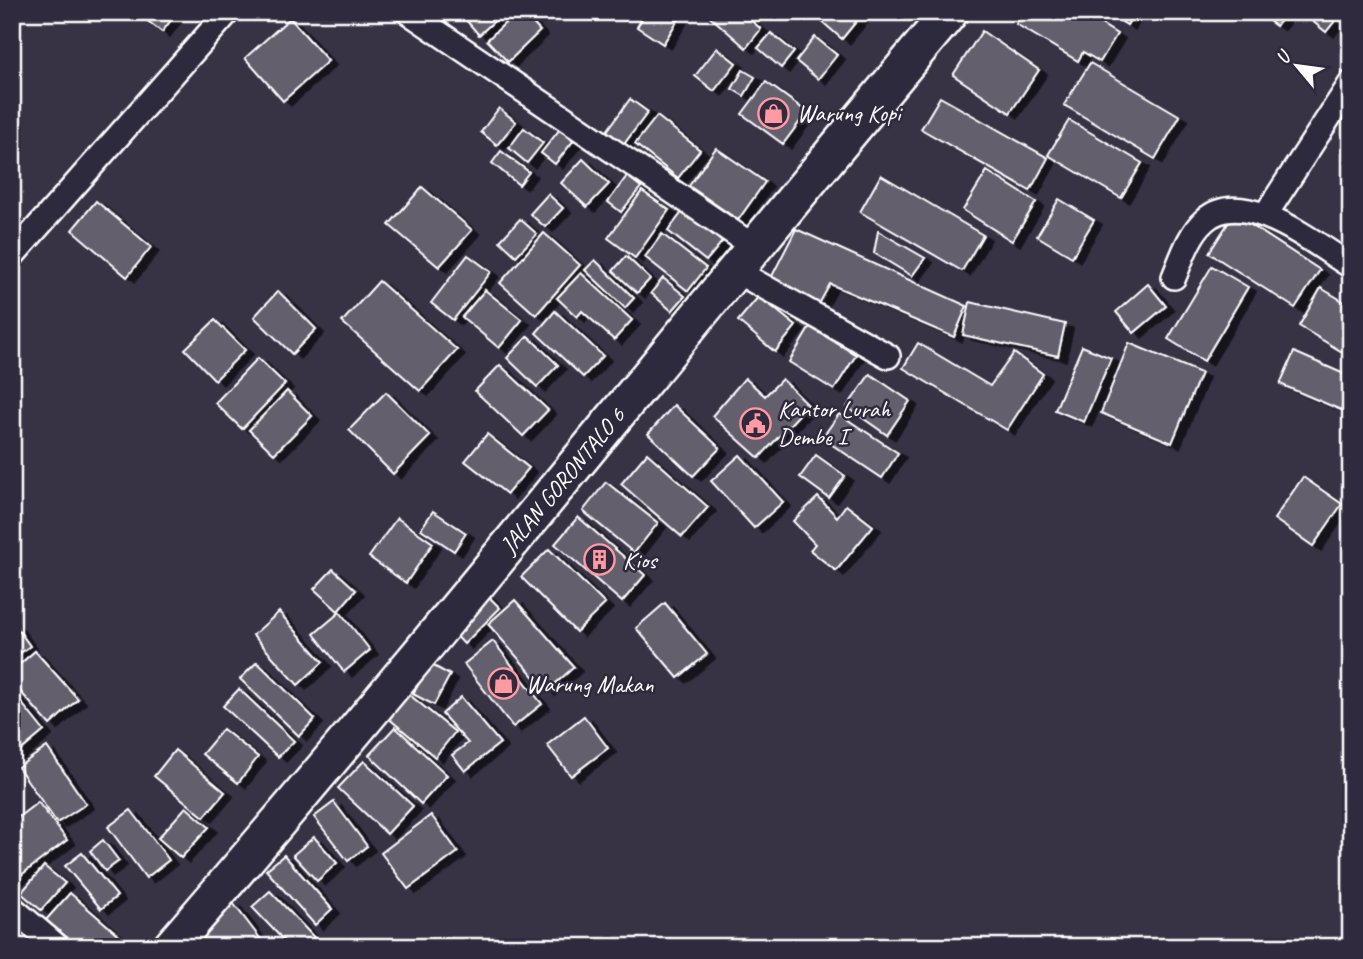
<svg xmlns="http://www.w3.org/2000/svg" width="1363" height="959" font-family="Caveat,sans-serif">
	<defs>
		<filter id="shadow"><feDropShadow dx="8" dy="4.5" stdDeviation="0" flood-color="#0009"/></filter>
	</defs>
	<rect width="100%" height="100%" fill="#373345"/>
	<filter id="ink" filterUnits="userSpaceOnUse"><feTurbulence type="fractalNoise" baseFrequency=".0143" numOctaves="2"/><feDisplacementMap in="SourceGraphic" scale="14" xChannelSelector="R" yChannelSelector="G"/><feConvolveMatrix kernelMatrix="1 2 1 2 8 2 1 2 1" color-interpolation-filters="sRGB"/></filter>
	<g filter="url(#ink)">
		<g fill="#635f6d" stroke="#fff" stroke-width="2" filter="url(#shadow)">
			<polygon points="136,12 177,12 162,32"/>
			<polygon points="459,12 504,12 479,35"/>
			<polygon points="517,12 522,12 540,31 508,62 487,40"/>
			<polygon points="646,12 676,12 681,15 663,44 637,27"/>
			<polygon points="705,12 741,12 761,29 746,48"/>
			<polygon points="811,12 864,12 842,39"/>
			<polygon points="1023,12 1082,12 1117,34 1100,62 1083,52 1078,61 1016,24"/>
			<polygon points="1106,12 1135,12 1127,25"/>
			<polygon points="1257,12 1286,12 1276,26"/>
			<polygon points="1301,12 1342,12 1326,32"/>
			<polygon points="290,18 328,61 283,101 245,58"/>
			<polygon points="982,31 1039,70 1010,113 953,75"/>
			<polygon points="771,33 794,52 781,68 758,48"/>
			<polygon points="815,37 837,55 818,79 796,61"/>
			<polygon points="717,48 736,63 714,91 695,76"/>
			<polygon points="1090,63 1180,116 1155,159 1064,105"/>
			<polygon points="743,70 755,77 744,96 732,89"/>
			<polygon points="766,82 807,112 783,144 742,114"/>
			<polygon points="940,97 1048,158 1030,191 921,129"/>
			<polygon points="630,99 648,112 624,144 607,131"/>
			<polygon points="499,108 516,122 497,145 481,132"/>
			<polygon points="657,116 700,150 678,178 635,144"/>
			<polygon points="1069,120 1142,163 1121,198 1048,155"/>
			<polygon points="524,128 543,143 527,163 509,148"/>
			<polygon points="560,129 573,141 555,164 541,153"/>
			<polygon points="716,148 765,182 738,220 689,186"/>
			<polygon points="501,151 529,172 519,185 492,163"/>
			<polygon points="583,159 609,184 587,207 561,183"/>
			<polygon points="987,171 1036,202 1012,241 963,210"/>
			<polygon points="881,175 983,235 962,271 860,212"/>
			<polygon points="627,176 641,187 621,212 608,202"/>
			<polygon points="422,187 472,230 439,267 389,225"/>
			<polygon points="642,191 669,210 635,258 608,238"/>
			<polygon points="548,194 563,208 545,227 530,214"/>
			<polygon points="1059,199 1094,220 1072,257 1037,236"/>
			<polygon points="96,201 151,247 127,277 72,230"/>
			<polygon points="683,211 722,242 706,261 668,231"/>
			<polygon points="1234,214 1320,270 1295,308 1209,253"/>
			<polygon points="520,219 537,234 516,256 500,241"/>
			<polygon points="796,229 967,306 954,337 830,284 819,304 770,280"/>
			<polygon points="878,231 925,258 912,276 874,253"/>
			<polygon points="544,233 580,265 536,315 500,283"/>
			<polygon points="662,234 706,268 688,291 645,257"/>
			<polygon points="468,255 491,272 453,320 431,303"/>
			<polygon points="626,256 650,279 637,293 613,271"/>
			<polygon points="595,260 634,298 625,308 585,270"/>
			<polygon points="1212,266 1248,287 1204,361 1168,339"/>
			<polygon points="581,273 632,320 614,340 582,311 577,317 557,298"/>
			<polygon points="663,278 685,296 672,311 651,293"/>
			<polygon points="379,281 457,350 420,391 342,322"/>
			<polygon points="1148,284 1166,306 1134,333 1116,312"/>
			<polygon points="1321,288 1351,306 1349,356 1299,326"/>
			<polygon points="485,290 522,320 499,348 462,317"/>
			<polygon points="278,291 316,329 292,354 254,317"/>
			<polygon points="759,296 796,326 775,352 738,321"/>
			<polygon points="970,302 1065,324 1058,356 963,335"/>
			<polygon points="555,311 603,356 583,377 536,333"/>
			<polygon points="215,320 245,350 215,380 185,349"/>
			<polygon points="810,327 856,355 834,390 789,362"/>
			<polygon points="528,336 558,365 537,387 507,358"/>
			<polygon points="918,343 990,386 1014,353 1043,374 1007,430 903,368"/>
			<polygon points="1129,343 1201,373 1172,443 1101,413"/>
			<polygon points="1082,346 1111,358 1084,422 1055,410"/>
			<polygon points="1294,352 1351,377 1351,387 1341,410 1280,384"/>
			<polygon points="258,358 285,384 242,429 215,403"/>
			<polygon points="500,365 548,410 523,436 475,391"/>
			<polygon points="870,374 910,401 887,435 847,407"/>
			<polygon points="745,378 765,396 782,379 808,405 759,458 712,416"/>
			<polygon points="287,391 312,416 274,454 249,430"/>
			<polygon points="386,392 430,436 393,474 349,430"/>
			<polygon points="674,405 720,448 693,476 648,434"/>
			<polygon points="839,414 898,453 882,478 822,438"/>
			<polygon points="487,434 529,468 507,494 465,461"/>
			<polygon points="647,453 708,507 682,537 621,484"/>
			<polygon points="740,455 783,502 754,528 711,481"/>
			<polygon points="816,455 845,476 829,498 800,477"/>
			<polygon points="1303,477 1342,504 1313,546 1274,519"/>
			<polygon points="606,482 658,523 634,553 583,511"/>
			<polygon points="818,497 837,517 846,505 873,526 836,571 810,550 815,544 793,521"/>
			<polygon points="433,511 466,533 454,551 421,529"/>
			<polygon points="578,517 645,575 622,602 555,544"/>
			<polygon points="397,518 433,543 406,583 369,557"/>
			<polygon points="549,549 605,604 576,632 521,577"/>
			<polygon points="333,569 356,590 338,611 314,589"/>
			<polygon points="486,594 500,608 464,644 451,630"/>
			<polygon points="515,600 574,667 547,691 488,624"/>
			<polygon points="665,603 707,654 678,678 636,628"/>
			<polygon points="279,612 323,662 298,685 253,635"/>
			<polygon points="340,612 370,650 344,672 314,634"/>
			<polygon points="12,621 30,646 12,659"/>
			<polygon points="493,641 542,704 513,727 464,664"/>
			<polygon points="35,651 78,699 50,725 12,682 12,671"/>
			<polygon points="257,662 315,719 299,736 240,679"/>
			<polygon points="430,664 450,675 434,705 413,694"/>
			<polygon points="401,688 455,732 435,757 381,712"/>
			<polygon points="239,689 294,741 278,757 223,706"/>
			<polygon points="12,691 44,731 12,758"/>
			<polygon points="461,697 500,743 465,771 452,755 468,743 442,714"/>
			<polygon points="584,716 608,748 571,776 547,745"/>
			<polygon points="395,727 447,775 421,804 369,755"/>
			<polygon points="223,729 258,757 238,783 202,754"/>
			<polygon points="47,747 86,804 57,823 18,767"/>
			<polygon points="175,750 225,792 204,817 154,776"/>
			<polygon points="364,761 413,806 387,834 338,788"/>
			<polygon points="38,802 67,840 12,882 12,822"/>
			<polygon points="334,802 367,846 348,861 314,817"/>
			<polygon points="186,807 209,827 181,858 158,838"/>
			<polygon points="131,810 169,860 146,878 108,827"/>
			<polygon points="431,815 458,852 408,889 381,853"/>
			<polygon points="314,837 337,863 317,881 293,855"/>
			<polygon points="103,840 119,861 105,871 90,851"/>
			<polygon points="82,853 117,896 101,909 65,866"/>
			<polygon points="284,855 332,909 315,925 266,870"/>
			<polygon points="44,866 65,883 41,910 21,893"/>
			<polygon points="270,891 323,947 290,947 252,907"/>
			<polygon points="70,893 123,939 117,947 78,947 46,920"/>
			<polygon points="233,903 262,941 255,947 203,947 193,935"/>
		</g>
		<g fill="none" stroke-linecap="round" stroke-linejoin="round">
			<defs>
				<g id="minor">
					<polyline points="408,12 753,246"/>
					<polyline points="1266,214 1351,83"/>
					<polyline points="12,256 228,12"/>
					<polyline points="734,270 888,356"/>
					<path d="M 1174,277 C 1182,258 1189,234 1205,220 C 1244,185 1316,245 1351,266"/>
					<polyline points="12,908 58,947"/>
				</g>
				<g id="primary">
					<path id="s1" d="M 171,947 C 437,640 689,322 950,12"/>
				</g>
			</defs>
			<use href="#minor" stroke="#fff" stroke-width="28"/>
			<use href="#primary" stroke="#fff" stroke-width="40"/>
			<use href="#minor" stroke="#2f2a3d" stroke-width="23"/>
			<use href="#primary" stroke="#2f2a3d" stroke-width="35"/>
		</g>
	</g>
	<defs>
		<symbol id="shop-ring" viewBox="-11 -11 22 22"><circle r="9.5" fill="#2f2a3d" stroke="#ff9aa2" stroke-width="1.5"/><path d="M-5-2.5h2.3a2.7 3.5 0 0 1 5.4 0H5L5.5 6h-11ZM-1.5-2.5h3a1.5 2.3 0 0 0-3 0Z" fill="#ff9aa2"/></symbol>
		<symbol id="civic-ring" viewBox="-11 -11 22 22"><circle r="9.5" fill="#2f2a3d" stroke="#ff9aa2" stroke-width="1.5"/><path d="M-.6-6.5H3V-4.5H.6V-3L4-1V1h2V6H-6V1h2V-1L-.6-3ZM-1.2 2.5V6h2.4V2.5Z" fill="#ff9aa2"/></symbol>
		<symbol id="building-ring" viewBox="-11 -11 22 22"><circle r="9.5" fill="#2f2a3d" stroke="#ff9aa2" stroke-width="1.5"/><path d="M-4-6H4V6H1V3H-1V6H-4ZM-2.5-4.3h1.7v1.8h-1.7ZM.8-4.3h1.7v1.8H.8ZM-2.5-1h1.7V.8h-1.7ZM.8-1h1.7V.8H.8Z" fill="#ff9aa2"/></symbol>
	</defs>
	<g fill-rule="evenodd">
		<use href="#shop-ring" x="756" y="96" width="35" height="35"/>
		<use href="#civic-ring" x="738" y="406" width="35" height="35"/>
		<use href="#building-ring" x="582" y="542" width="35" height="35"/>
		<use href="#shop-ring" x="486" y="666" width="35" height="35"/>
	</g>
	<g text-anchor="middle" stroke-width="5" stroke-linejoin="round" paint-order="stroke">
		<g font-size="24" fill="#fff" stroke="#2f2a3d" text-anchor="start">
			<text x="797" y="121">Warung Kopi</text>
			<text x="778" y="417">Kantor Lurah<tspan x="778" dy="28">Dembe I</tspan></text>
			<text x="623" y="568">Kios</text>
			<text x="526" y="692">Warung Makan</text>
		</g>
		<g font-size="24" fill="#fff" stroke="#2f2a3d">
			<text dy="8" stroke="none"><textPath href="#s1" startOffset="609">JALAN GORONTALO 6</textPath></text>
		</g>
	</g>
	<rect width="1363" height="959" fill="none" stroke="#2f2a3d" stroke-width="42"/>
	<rect x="21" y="21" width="1321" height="917" fill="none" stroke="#fff" stroke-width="2.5" filter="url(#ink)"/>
	<g transform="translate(1297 66) rotate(299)" stroke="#2f2a3d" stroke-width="5" paint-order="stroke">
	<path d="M0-5L12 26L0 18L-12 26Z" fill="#ffffff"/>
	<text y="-10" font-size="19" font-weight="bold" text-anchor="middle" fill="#ffffff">U</text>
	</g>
</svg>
